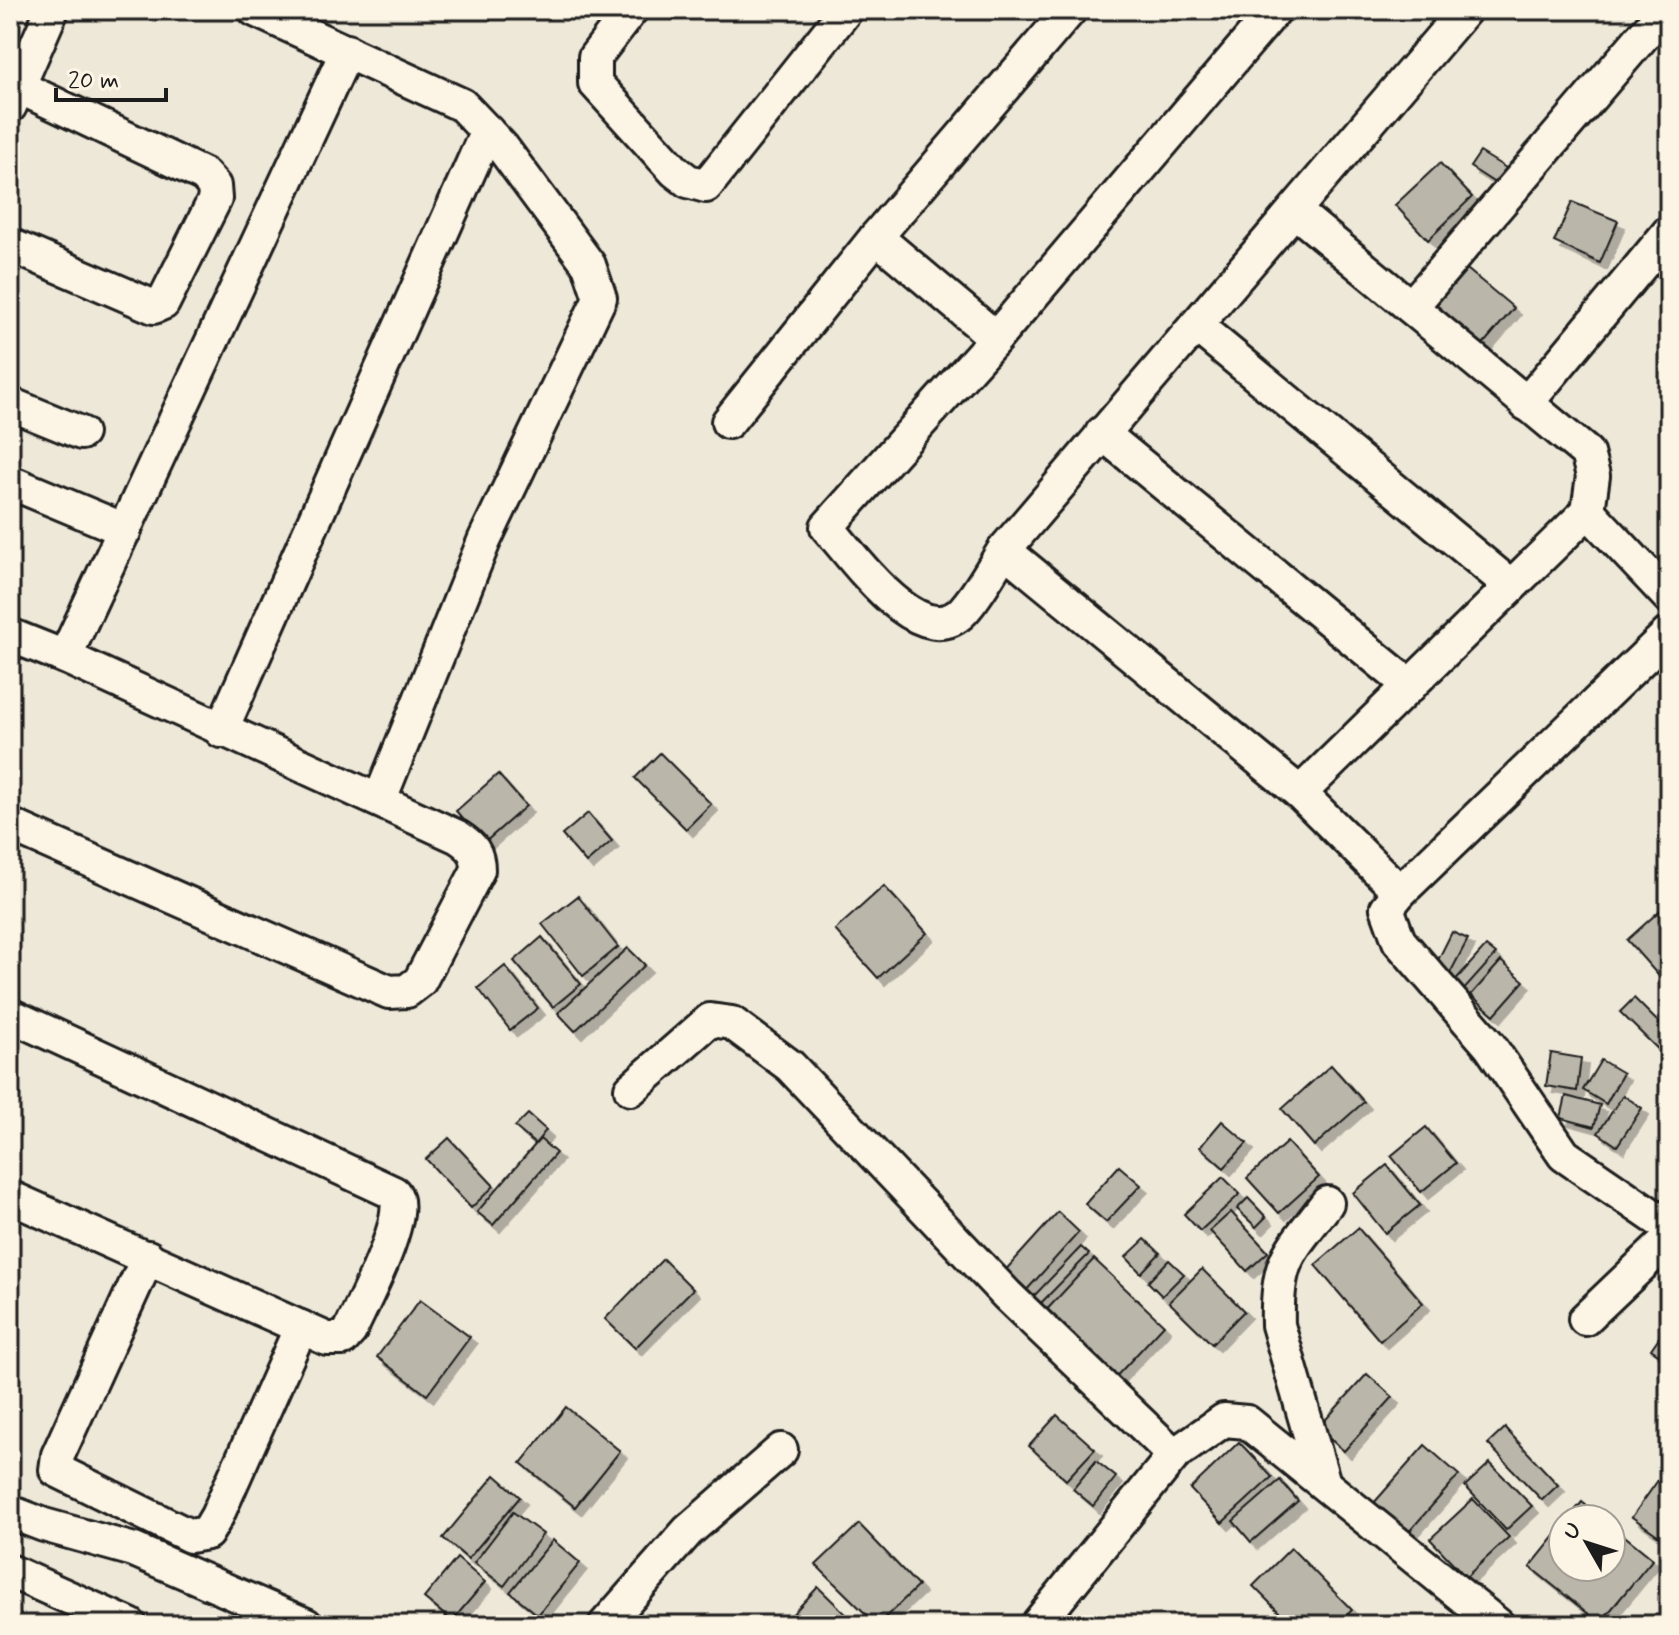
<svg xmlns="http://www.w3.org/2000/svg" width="1679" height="1635" font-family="Mynerve,sans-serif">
	<defs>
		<filter id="shadow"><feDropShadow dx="7" dy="7" stdDeviation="0" flood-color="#0004"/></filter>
	</defs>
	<rect width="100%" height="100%" fill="#eee8d9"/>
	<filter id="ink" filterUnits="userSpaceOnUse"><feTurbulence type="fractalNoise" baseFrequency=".0125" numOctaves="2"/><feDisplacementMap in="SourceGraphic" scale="16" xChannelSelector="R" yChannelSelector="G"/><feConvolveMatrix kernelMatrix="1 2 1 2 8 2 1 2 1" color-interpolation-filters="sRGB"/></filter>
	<g filter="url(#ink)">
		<g fill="#bab6aa" stroke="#1c1c1c" stroke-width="2" filter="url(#shadow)">
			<polygon points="1480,152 1511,171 1501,187 1470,167"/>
			<polygon points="1440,163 1472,197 1428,240 1395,205"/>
			<polygon points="1572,202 1618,221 1600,263 1554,242"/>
			<polygon points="1467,269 1514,308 1478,350 1431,311"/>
			<polygon points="660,753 711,804 686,829 635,778"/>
			<polygon points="498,774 526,806 484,843 456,811"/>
			<polygon points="588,813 612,841 586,863 562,835"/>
			<polygon points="884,886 927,933 878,978 835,930"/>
			<polygon points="578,896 618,947 583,976 542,924"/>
			<polygon points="1665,906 1669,910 1669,979 1665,983 1627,940"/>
			<polygon points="1452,932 1468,939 1449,975 1434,968"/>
			<polygon points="542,937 581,984 553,1007 514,961"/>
			<polygon points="1486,946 1496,954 1462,992 1452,984"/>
			<polygon points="628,948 645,965 575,1031 558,1013"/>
			<polygon points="1501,961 1524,981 1494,1015 1471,995"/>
			<polygon points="505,966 538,1008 510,1030 478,988"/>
			<polygon points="1634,998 1669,1033 1669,1060 1620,1012"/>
			<polygon points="1551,1053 1581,1058 1577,1091 1546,1086"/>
			<polygon points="1601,1060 1623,1073 1606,1104 1583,1090"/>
			<polygon points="1331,1065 1364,1102 1314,1146 1282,1109"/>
			<polygon points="1623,1095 1642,1108 1617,1146 1598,1133"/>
			<polygon points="1566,1096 1600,1105 1594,1127 1561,1118"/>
			<polygon points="528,1114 546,1130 535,1144 515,1127"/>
			<polygon points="1222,1121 1247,1143 1224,1168 1200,1147"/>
			<polygon points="1426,1127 1456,1163 1421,1192 1391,1156"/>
			<polygon points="449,1138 494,1186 471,1208 426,1159"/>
			<polygon points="540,1139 556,1153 493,1225 477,1212"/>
			<polygon points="1287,1142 1319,1177 1279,1213 1247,1178"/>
			<polygon points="1387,1165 1420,1205 1385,1233 1353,1193"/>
			<polygon points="1119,1166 1141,1185 1106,1222 1085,1204"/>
			<polygon points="1223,1177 1240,1194 1200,1231 1184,1214"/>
			<polygon points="1248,1198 1266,1217 1256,1227 1237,1209"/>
			<polygon points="1058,1212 1079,1232 1024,1293 1002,1274"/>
			<polygon points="1231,1212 1268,1252 1247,1271 1210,1231"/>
			<polygon points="1358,1228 1423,1303 1380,1341 1315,1265"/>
			<polygon points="1145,1239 1160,1253 1141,1273 1126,1257"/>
			<polygon points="1081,1247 1089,1254 1038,1306 1031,1299"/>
			<polygon points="663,1259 693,1289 635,1348 605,1319"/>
			<polygon points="1094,1259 1164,1325 1111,1382 1041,1316"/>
			<polygon points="1169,1260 1184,1274 1162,1296 1148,1282"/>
			<polygon points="1202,1269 1244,1311 1212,1344 1169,1302"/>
			<polygon points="420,1300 470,1337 427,1395 377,1357"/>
			<polygon points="1669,1323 1669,1362 1651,1349"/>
			<polygon points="1367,1374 1393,1397 1344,1451 1318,1428"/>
			<polygon points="566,1407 620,1451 575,1507 521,1463"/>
			<polygon points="1057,1415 1095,1449 1066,1480 1029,1446"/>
			<polygon points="1505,1428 1558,1485 1542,1500 1488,1444"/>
			<polygon points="1239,1442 1272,1477 1222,1523 1190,1489"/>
			<polygon points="1425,1445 1459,1475 1407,1534 1373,1504"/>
			<polygon points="1096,1461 1116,1477 1093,1506 1073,1489"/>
			<polygon points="1490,1463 1532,1506 1506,1530 1465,1486"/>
			<polygon points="495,1475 520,1497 468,1559 443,1538"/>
			<polygon points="1661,1476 1669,1482 1669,1543 1632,1517"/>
			<polygon points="1280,1480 1298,1501 1251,1542 1233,1521"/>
			<polygon points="1473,1499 1509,1537 1466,1577 1430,1539"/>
			<polygon points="1582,1502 1603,1519 1568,1519"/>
			<polygon points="513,1512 543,1534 504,1586 474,1563"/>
			<polygon points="859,1524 918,1586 877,1625 816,1565"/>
			<polygon points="1611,1525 1653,1559 1600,1623 1530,1567 1563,1526 1563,1567 1611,1567"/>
			<polygon points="553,1540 580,1563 538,1615 510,1592"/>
			<polygon points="1291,1548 1352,1610 1337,1625 1292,1625 1253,1586"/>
			<polygon points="457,1558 485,1582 452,1621 424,1598"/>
			<polygon points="818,1587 857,1625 792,1625 787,1620"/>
		</g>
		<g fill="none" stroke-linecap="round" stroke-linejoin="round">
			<defs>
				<g id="minor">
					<polyline points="255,10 462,105 502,147 589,265 600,298 484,541 380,799"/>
					<polyline points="631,10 595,57 595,83 675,171 688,181 706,186 846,10"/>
					<path d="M 1275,10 L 996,338 L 827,527 C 853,556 921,655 963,611 C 979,594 991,570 1004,550 L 1465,10"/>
					<polyline points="10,106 52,10"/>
					<polyline points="1296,212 1587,453 1593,476 1588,511 1300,793"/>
					<polyline points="876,237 996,338"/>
					<polyline points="10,245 154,307 163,303 215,199 214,186 204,175 19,87"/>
					<polyline points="1411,307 1665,10"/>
					<polyline points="1198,327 1511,586"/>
					<polyline points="10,404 81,433"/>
					<polyline points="1526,404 1669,232"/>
					<polyline points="728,422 876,237 1070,10"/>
					<polyline points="1102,433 1410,686"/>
					<polyline points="10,482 125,530"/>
					<polyline points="1588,511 1669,597"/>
					<polyline points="1004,550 1300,793 1400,892 1387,908 1399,941 1490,1046 1564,1155 1669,1227"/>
					<path d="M 10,635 L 65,657 L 458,837 C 472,846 478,853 478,870 L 420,981 L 407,991 L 389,992 L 10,825"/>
					<polyline points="65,657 347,51"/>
					<polyline points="221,731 487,131"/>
					<polyline points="1400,892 1669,633"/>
					<path d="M 10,1015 L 394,1193 C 411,1214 361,1306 350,1331 L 343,1339 L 327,1339 L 10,1197"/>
					<polyline points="631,1089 710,1020 732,1023 790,1066 1007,1295 1174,1455"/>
					<polyline points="148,1257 58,1455 56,1470 190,1536 207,1533 217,1516 301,1327"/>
					<polyline points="1585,1319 1669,1239"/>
					<path d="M 1323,1480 L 1278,1325 C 1276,1259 1289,1253 1327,1203"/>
					<polyline points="10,1512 44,1525 134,1550 306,1625"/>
					<polyline points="10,1571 130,1625"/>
					<polyline points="605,1625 688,1531 781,1450"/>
					<polyline points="1037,1625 1174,1455 1224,1420 1247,1422 1498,1625"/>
				</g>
			</defs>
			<use href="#minor" stroke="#1c1c1c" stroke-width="38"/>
			<use href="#minor" stroke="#fcf5e5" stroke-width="32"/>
		</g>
	</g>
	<rect width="1679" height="1635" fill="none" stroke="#fcf5e5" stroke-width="40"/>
	<rect x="20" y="20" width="1639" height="1595" fill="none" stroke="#1c1c1c" stroke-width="3" filter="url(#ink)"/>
	<g transform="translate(1587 1543) rotate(309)"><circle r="38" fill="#fcf5e5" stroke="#a29e95" stroke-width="2"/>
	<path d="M0-6L14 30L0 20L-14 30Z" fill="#1c1c1c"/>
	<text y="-12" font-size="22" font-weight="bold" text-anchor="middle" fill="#1c1c1c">U</text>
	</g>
	<path d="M56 88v12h110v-12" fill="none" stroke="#1c1c1c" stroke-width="4"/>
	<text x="68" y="88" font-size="24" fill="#1c1c1c" stroke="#fcf5e5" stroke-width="6" paint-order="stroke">20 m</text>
</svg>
